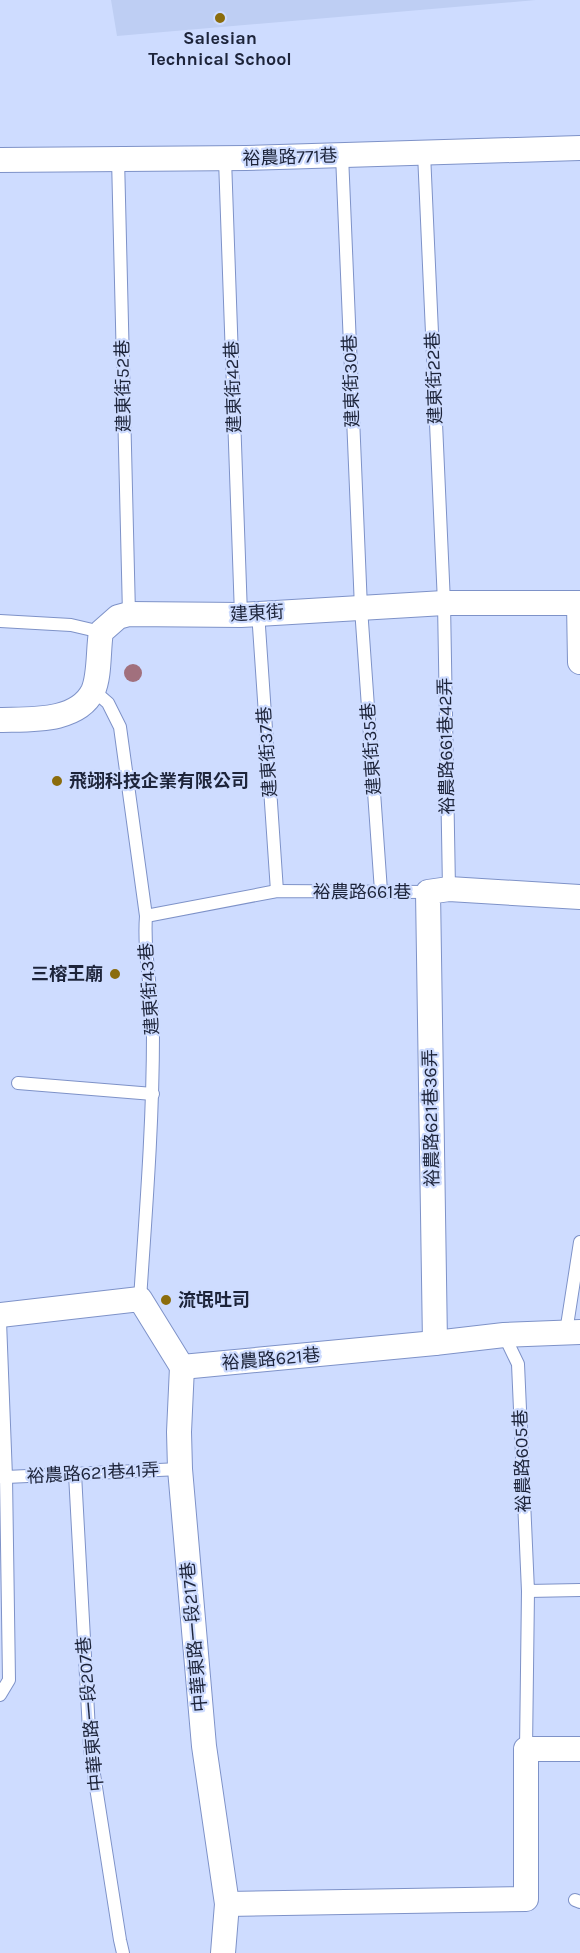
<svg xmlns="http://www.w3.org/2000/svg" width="580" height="1953" font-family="Karla,'Noto Sans TC',sans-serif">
	<rect width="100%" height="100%" fill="#cedcff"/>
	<polygon fill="#becef3" points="111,0 536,0 117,36"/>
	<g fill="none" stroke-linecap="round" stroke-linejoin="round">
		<defs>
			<g id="service">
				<polyline points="424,153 444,603 449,889"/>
				<polyline points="342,155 361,608 381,891"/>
				<polyline points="118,158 129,614"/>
				<polyline points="225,159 241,615"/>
				<polyline points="258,612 277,891"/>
				<polyline points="0,621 71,625 101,632"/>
				<path d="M 93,690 L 108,703 L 120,727 L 146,916 C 143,955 153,994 153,1034 C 153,1122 146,1210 140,1299"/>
				<polyline points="146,916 277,891 428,892"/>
				<polyline points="18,1083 153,1094"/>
				<polyline points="0,1321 6,1477 180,1469"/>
				<polyline points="566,1332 580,1242"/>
				<polyline points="504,1335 518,1364 528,1591 580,1590"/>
				<polyline points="75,1474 90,1749 120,1940 123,1953"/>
				<polyline points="0,1477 6,1477 9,1680 0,1695"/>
				<polyline points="526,1749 528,1591"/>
				<polyline points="575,1900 580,1902"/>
			</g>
			<g id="minor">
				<polyline points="0,160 246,158 580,148"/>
				<polyline points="579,603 580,662"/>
				<path d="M 0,720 C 29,719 77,723 93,691 C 100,676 98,649 101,632 L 118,617 L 129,614 L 241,615 L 444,603 L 580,603"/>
				<polyline points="0,1315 140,1299 182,1367"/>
				<polyline points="435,1343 428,892 449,889 580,897"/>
				<polyline points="182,1367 179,1432 180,1469 204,1746 227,1904 223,1953"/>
				<polyline points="182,1367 435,1343 504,1335 580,1332"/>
				<polyline points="227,1904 526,1899 526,1749 580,1749"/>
			</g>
		</defs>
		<use href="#service" stroke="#7e92c8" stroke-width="14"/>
		<use href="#minor" stroke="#7e92c8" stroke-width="26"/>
		<use href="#service" stroke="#fff" stroke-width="12"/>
		<use href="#minor" stroke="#fff" stroke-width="24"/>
	</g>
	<circle fill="#a1707d" cx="133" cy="673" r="9"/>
	<g fill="#8b6c0c" stroke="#cedcff" stroke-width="2">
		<circle cx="220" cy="18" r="6"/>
		<circle cx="57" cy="781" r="6"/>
		<circle cx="115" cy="974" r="6"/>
		<circle cx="166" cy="1300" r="6"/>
	</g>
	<g text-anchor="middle" stroke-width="4.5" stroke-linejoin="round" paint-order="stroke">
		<g font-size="18" font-weight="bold" fill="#1d243a" stroke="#cedcff" text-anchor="start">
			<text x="220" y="44" text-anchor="middle">Salesian<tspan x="220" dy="21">Technical School</tspan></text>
			<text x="69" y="787">飛翊科技企業有限公司</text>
			<text x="103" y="980" text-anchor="end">三榕王廟</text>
			<text x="178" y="1306">流氓吐司</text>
		</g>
		<g font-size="18" fill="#1d243a" stroke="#cedcff">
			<text transform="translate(290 157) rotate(-2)" y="6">裕農路771巷</text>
			<text transform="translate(434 378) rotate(-92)" y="6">建東街22巷</text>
			<text transform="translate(351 381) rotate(-92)" y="6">建東街30巷</text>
			<text transform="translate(123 386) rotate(-91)" y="6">建東街52巷</text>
			<text transform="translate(233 387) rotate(-92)" y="6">建東街42巷</text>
			<text transform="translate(257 613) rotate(-3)" y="6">建東街</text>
			<text transform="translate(446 746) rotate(-91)" y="6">裕農路661巷42弄</text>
			<text transform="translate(371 749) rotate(-94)" y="6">建東街35巷</text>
			<text transform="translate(267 752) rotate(-94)" y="6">建東街37巷</text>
			<text x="362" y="898">裕農路661巷</text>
			<text transform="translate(149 989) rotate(-94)" y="6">建東街43巷</text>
			<text transform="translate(431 1118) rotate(-91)" y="6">裕農路621巷36弄</text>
			<text transform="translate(271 1359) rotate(-5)" y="6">裕農路621巷</text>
			<text transform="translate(522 1461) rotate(-92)" y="6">裕農路605巷</text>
			<text transform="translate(93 1473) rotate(-3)" y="6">裕農路621巷41弄</text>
			<text transform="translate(194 1637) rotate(-95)" y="6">中華東路一段217巷</text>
			<text transform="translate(90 1714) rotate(-95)" y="6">中華東路一段207巷</text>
		</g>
	</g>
</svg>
